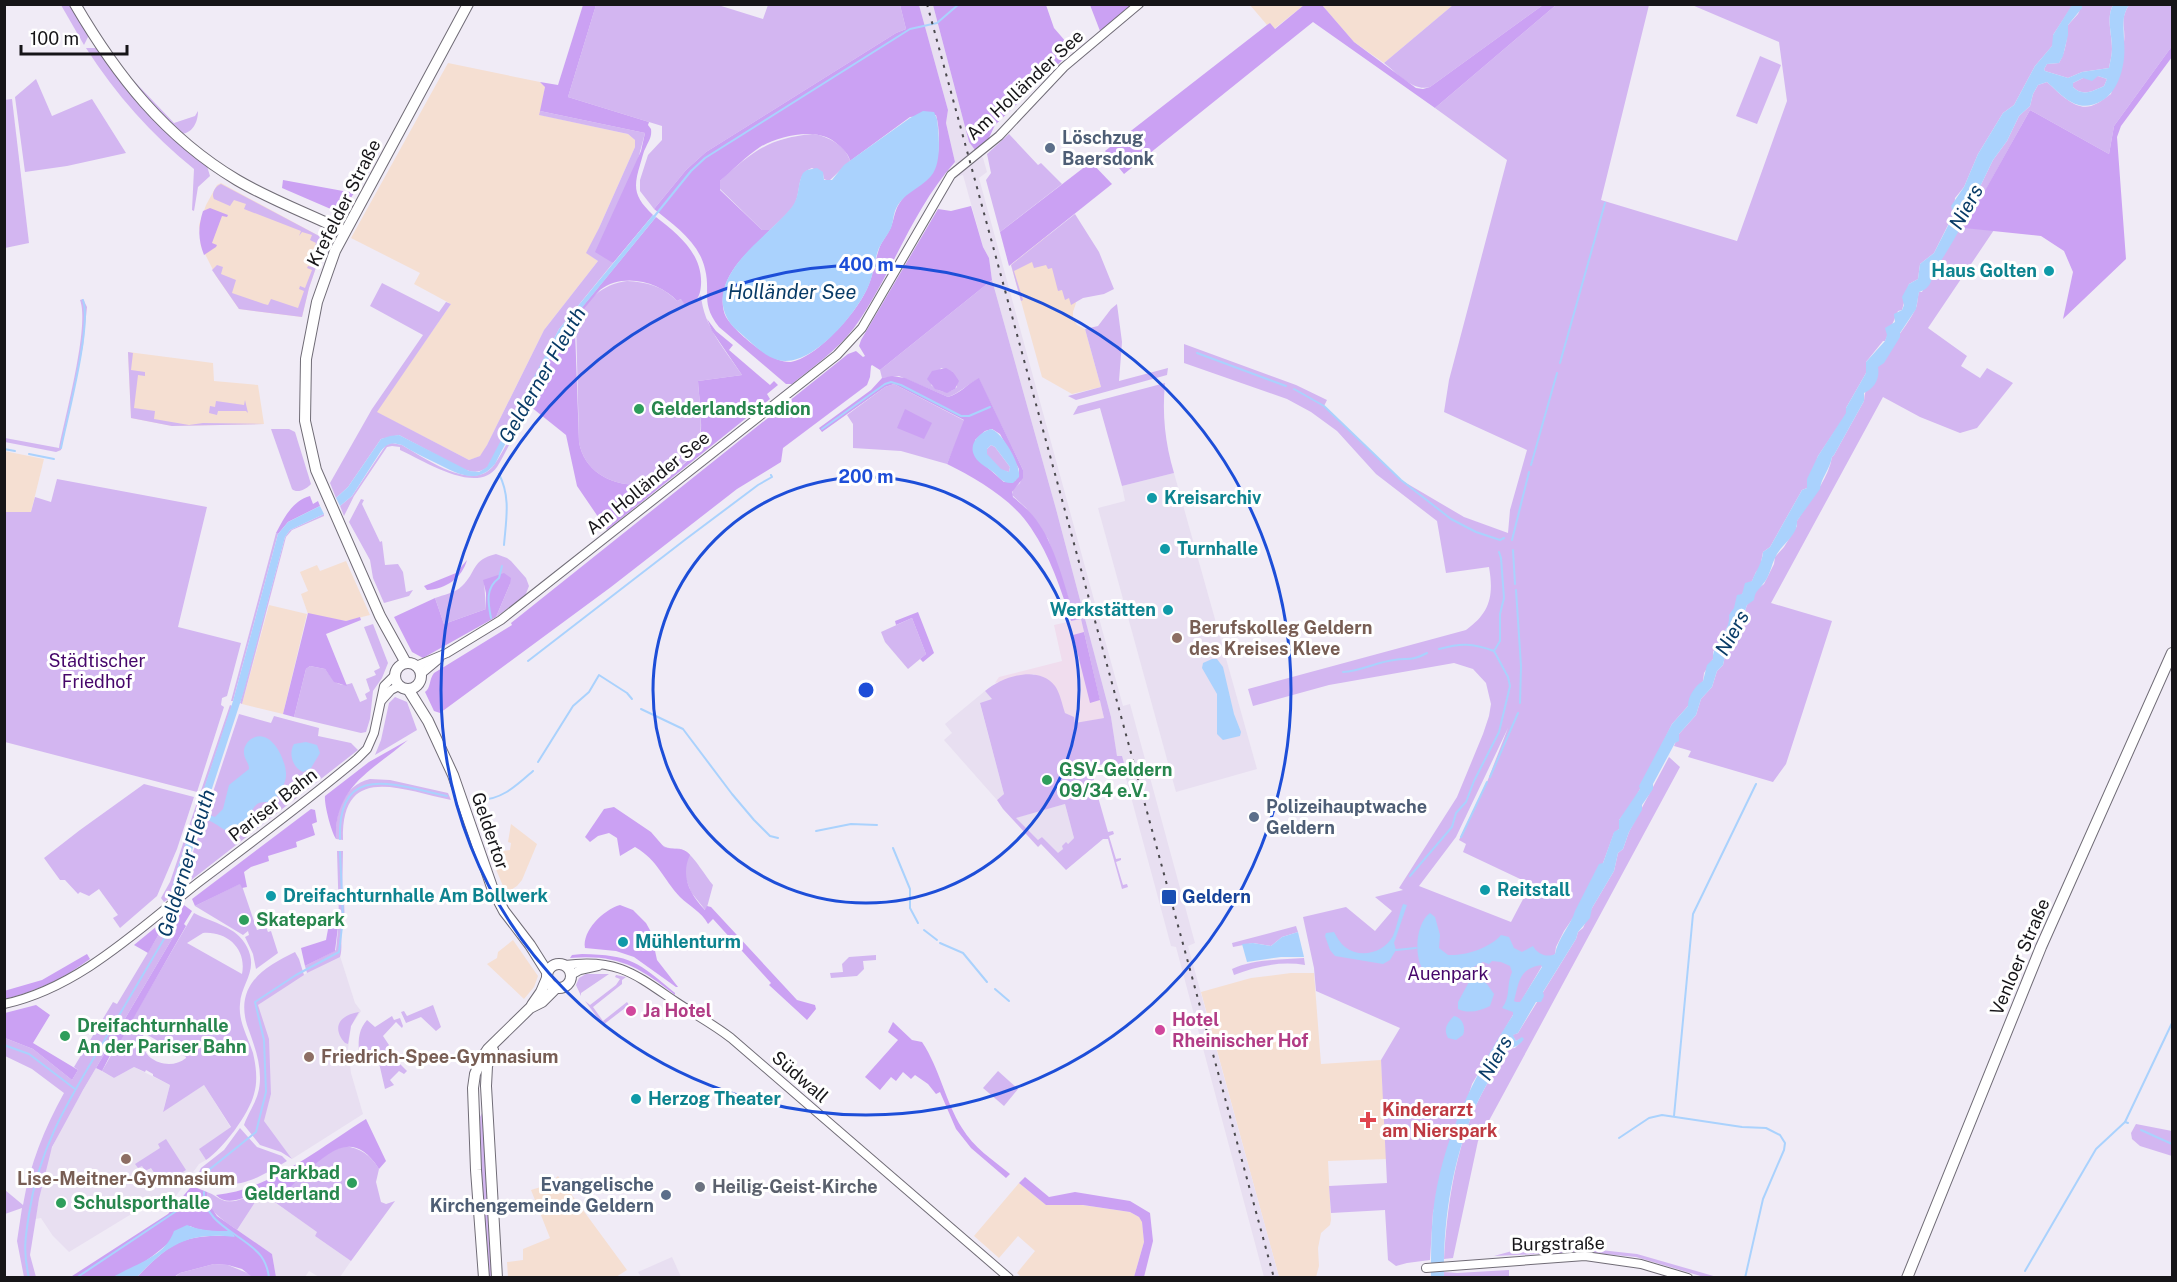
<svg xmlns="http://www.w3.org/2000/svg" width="2177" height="1282" font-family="'Public Sans',sans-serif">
	<rect width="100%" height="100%" fill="#f0ebf6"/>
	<g fill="#f5dfd2">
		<polygon points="1250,5 1304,5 1274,29 1270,24 1267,25"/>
		<polygon points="1322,5 1453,5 1384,63 1354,42"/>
		<polygon points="448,63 540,82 545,87 540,115 628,134 635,140 635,147 599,228 587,253 598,261 544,330 487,445 481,456 469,460 376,412 451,304 414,284 420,273 351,238"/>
		<polygon points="221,183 321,237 323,247 309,288 302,317 239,309 216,276 201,246 199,225 206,205 217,185"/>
		<polygon points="1047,236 1076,303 1073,312 1073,318 1077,325 1085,329 1101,387 1072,394 1042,377 1011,265"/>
		<polygon points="128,352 213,363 214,381 258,385 264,424 172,426 131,418"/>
		<polygon points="4,451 44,459 31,512 5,512"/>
		<polygon points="346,561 370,615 346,621 308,614 301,594 308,591 300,572 317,565 320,571"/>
		<polygon points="269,605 307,614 283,714 242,704"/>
		<polygon points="511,824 537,844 522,880 517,886 506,893 489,853 510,850 511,843 508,842"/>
		<polygon points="513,940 538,976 534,987 524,999 487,964 497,958 498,952"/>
		<polygon points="1291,973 1314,973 1321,1064 1381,1060 1387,1159 1328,1161 1331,1220 1330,1225 1321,1233 1318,1248 1319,1266 1316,1277 1279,1277 1201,992 1251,978"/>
		<polygon points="558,1176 627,1270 616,1277 508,1277 507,1262 523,1260 523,1249 550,1238 531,1190 547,1185"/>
		<polygon points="1019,1183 1046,1205 1082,1205 1130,1212 1139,1217 1142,1221 1144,1242 1134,1277 1022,1278 1017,1273 1035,1251 1018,1236 999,1258 974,1236"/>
	</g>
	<polygon fill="#f0ddee" points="1081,619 1104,718 1075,724 1073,717 1065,713 1034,674 995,683 999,677 1062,661 1054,625"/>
	<g fill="#e8dff1">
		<polygon points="919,5 933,5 969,142 983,158 987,172 979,178 1123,706 1130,704 1195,943 1188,946 1279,1277 1264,1277 1176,947 1171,946 1120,756 1117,757 1111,717 1056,509 992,280 989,258 983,247 963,175 959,176 955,162 946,123 948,110"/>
		<polygon points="1174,473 1257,769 1176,792 1098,508 1125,501 1122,486"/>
		<polygon points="985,691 993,699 980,704 1004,794 997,800 944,740 952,733 945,724"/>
		<polygon points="1065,804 1074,838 1058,854 1042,837 1039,841 1015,818"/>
		<polygon points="340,956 355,1003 361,1011 351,1026 348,1050 351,1073 363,1114 292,1159 263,1121 271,1094 258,1005 299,977"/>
		<polygon points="134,1067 170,1085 163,1111 204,1085 231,1128 199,1149 206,1160 199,1164 173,1200 170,1195 163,1199 161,1196 69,1252 53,1236 41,1218 35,1219 48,1157 61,1128 96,1068 114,1078"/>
		<polygon points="261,1193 318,1232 315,1236 351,1261 340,1277 319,1277 309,1271 305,1277 276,1277 272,1254 237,1230"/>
		<polygon points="672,1257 681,1277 641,1277 638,1272"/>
	</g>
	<g fill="#d3b6f1" fill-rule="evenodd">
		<polygon points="61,5 71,5 89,35 84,45"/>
		<polygon points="596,5 718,5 763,19 768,5 900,5 906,29 896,33 706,152 686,170 654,209 640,191 640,180 648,155 662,140 662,126 568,97"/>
		<path d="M 1453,5 L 1543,5 L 1430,87 C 1413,92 1397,73 1384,63 Z"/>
		<path d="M 1556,5 L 1649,5 L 1601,200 L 1737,241 L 1787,101 L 1779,42 L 1692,5 L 2072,6 L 2053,35 L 2053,45 L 2035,66 L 2014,105 L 2003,113 L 1978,154 L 1964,187 L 1955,198 L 1954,213 L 1934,253 L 1920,264 L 1918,279 L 1909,284 L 1902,310 L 1898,311 L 1885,341 L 1883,341 L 1866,362 L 1866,373 L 1846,408 L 1847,413 L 1818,456 L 1807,488 L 1802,490 L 1770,547 L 1763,552 L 1760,568 L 1756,572 L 1752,581 L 1742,594 L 1730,622 L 1713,652 L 1713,659 L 1704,673 L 1703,681 L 1688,706 L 1672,724 L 1640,789 L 1630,807 L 1619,820 L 1619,829 L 1614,833 L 1603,863 L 1575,915 L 1564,931 L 1556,947 L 1555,954 L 1542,966 L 1472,1084 L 1433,1212 L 1430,1260 L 1407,1263 L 1396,1266 L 1388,1260 L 1385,1210 L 1331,1213 L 1329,1186 L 1387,1183 L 1381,1060 L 1400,1028 L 1316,991 L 1314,968 L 1303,917 L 1346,907 L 1375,931 L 1392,911 L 1375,897 L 1403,890 L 1399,888 L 1457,797 L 1483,734 L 1489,716 L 1491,704 L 1486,683 L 1473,669 L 1454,663 L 1329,685 L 1253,706 L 1248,689 L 1466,630 C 1490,613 1494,596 1489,567 L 1446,573 L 1437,521 L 1376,474 L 1337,431 L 1311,412 L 1287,399 L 1184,363 L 1184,344 L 1296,385 L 1327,400 L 1324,406 L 1401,480 L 1464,517 L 1508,533 L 1510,510 L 1527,450 L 1444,412 L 1449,380 L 1507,160 L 1435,108 ZM 1508,728 L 1487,782 L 1459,840 L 1466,844 L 1463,852 L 1531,884 L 1511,922 L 1419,886 L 1456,837 Z"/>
		<path d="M 2082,5 L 2113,5 C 2106,18 2112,34 2112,49 C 2112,55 2110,62 2109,68 L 2082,72 L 2068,78 L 2045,71 L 2044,69 L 2047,64 L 2059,63 C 2066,51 2067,39 2068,25 L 2078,14 Z"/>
		<path d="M 2129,5 L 2172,5 L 2172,46 L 2114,126 L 2109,154 L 2030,110 L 1965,227 L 1994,230 L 1928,328 L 1967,356 L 1961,366 L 1980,378 L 1987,368 L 2013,383 L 1977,428 L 1960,433 L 1920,417 L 1883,397 L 1771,603 L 1832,621 L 1786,764 L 1773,782 L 1688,757 L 1691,751 L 1674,746 L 1679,734 L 1696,715 L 1701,699 L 1712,687 L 1717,671 L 1723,665 L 1725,656 L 1736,637 L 1747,605 L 1755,591 L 1764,584 L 1774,564 L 1775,557 L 1784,547 L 1797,526 L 1797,521 C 1809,501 1828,481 1832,457 L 1834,455 L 1864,401 C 1865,373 1902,336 1915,310 C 1918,305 1917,298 1919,292 L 1922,292 L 1933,265 L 1970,206 L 1972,196 L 1977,193 L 1993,160 L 2007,141 L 2019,116 L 2030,106 L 2033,94 L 2038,85 L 2047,82 C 2058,92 2075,111 2091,106 C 2098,104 2105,98 2111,94 C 2115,77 2122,59 2124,42 C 2126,26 2119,21 2129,5 Z"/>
		<path d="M 86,48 L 97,48 L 207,166 L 210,176 L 198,187 L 194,211 L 192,210 L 194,169 C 151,134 116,95 86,48 Z"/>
		<polygon points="1760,56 1781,65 1757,124 1736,116"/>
		<path d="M 2098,76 L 2107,79 L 2104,86 C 2093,91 2083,97 2073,87 L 2073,83 L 2083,78 Z"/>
		<polygon points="36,79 52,116 92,99 126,153 67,166 25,172 15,97"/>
		<path d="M 129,80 L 134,81 L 174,123 L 195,116 L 198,111 C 198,122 193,133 181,134 Z"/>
		<polygon points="12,99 29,243 5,248 4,100"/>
		<path d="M 540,111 L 645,133 L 611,261 L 613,263 L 559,329 L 490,465 C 481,473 474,473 463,469 L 399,435 L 381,439 L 348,487 L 336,498 L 330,483 L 372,409 L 423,335 L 370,306 L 382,283 L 439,312 L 446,302 L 451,304 L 377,412 L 469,460 L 480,456 L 487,445 L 544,330 L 598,261 L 586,253 L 599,228 L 635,147 L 635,140 L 628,134 L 539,115 Z"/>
		<path d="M 813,134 C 828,136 846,146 850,161 L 829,181 L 824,179 L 823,174 L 812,168 C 795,174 802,192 794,205 C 788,214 778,222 770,230 L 762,230 L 720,189 L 720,181 C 752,152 768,138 813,134 Z"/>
		<polygon points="1009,134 1038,165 1041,163 1062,184 1000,232 986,180 991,173 987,154"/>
		<path d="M 221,184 L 321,237 L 323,247 L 309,288 L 302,317 L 239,309 L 212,270 L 217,265 L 223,267 L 221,274 L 236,280 L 232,293 L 264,304 L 268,305 L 271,299 L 298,308 L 304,291 L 299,289 L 300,286 L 305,288 L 312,270 L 307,268 L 308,266 L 313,267 L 319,251 L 314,249 L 316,243 L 310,240 L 312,235 L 302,232 L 299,236 L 301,231 L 244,209 L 246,204 L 234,200 L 230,206 L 214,199 C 211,194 215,186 221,184 Z"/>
		<polygon points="1075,214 1099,252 1114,289 1104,294 1083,298 1071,305 1069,298 1065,300 1062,290 1058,291 1052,268 1048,269 1046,265 1034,268 1032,262 1014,271 1023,300 1021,301 1011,265"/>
		<path d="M 992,280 L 1056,509 L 1111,717 L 1117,756 L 1122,756 L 1128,777 L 1125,778 L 1121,765 L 1117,766 L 1115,761 L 1096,766 L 1097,772 L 1092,773 L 1098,793 L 1103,792 L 1104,795 L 1098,797 L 1108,832 L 1113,831 L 1114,834 L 1109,836 L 1116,859 L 1121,858 L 1121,860 L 1116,862 L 1123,885 L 1127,884 L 1128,887 L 1122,889 L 1108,839 L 1103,839 L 1066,870 L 1041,844 L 1038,847 L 1003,809 L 997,800 L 1004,794 L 980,703 L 992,699 L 985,691 C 1002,677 1038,664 1055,686 C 1060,693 1062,704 1065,713 L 1074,717 L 1075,723 L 1104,718 L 1081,619 L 1076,620 L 1048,539 L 1026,508 L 1012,495 L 1013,489 L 1020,483 L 1023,470 L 979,379 C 967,384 960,393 948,397 L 899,376 L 882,378 L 880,370 ZM 941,368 L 953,372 L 957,387 C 948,395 939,392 931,385 ZM 1065,804 L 1074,838 L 1068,844 L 1066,842 L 1062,846 L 1063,849 L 1058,853 L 1042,837 L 1038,840 L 1016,818 Z"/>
		<path d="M 627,281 C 646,282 663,286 677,301 L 681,299 L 693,303 L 701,295 C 703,326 726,351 742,375 L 698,381 C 699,400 705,434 696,451 C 694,456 688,460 683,464 C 679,468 674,473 669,476 C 637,495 586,483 579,442 L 576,322 C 586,300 602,284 627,281 Z"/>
		<path d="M 83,299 L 87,307 L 83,346 L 61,450 L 56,452 L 5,442 L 5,438 L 59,448 C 65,417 90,325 80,300 Z"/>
		<polygon points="1117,304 1122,342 1119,381 1168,368 1167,375 1076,400 1068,396 1101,387 1085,329 1098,326 1111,309"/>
		<polygon points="128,352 133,353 131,370 145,372 145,376 138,375 134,408 155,411 154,419 189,425 203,423 264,424 172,426 131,418"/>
		<path d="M 1165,383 C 1162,414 1165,443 1174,473 L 1122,486 L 1100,408 L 1073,415 L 1078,406 Z"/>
		<polygon points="894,384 965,421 947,464 901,451 853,448 853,424 847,415 885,387"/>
		<polygon points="245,400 248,413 246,411 218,411 217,415 209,413 210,406 215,407 216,401 244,405"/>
		<path d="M 526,403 L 528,404 C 518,425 509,448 497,467 C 477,496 423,460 400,450 L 400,447 L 392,446 L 387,447 L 354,496 L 344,516 L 340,506 L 352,496 L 386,445 L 392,443 L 402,445 C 424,458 474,493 494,465 C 507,447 516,423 526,403 Z"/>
		<path d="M 271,429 L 289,429 L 295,432 L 311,484 C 307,489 297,494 292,489 Z"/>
		<polygon points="991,445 995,447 1010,467 1009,472 1001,470 986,454 987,449"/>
		<polygon points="57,479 207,507 178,627 241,643 227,696 222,698 221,705 224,707 197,792 5,742 5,512 31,512 35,497 51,502"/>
		<polygon points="361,499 364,500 362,504 380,542 382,541 385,565 398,564 403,572 406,592 413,590 409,596 384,603 373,578 370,560 349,522"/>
		<polygon points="324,514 324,516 292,530 286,537 242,704 240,703 285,537 290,530"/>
		<polygon points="276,533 278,534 233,701 231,701"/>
		<path d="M 496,554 L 507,558 L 511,561 L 526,578 L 529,586 L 525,596 L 496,617 L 510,584 L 484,581 L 486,609 L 444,624 L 435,598 C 443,595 455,593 462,586 C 477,572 471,560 496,554 Z"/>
		<polygon points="912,618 926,654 908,669 885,642 881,632"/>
		<path d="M 373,624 L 388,663 L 382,678 L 373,691 L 370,719 L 366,732 L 361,733 L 294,717 L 306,669 L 310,666 L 325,669 C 333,679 337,689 352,683 L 360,702 L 367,699 L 365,694 L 370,691 L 366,679 L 376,675 L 374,671 L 380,668 L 364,627 Z"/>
		<polygon points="395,697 407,702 417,730 375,755 381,740 389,703"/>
		<polygon points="230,705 232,706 175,876 170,898 164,902 161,898 170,882"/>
		<polygon points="239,714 271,723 274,716 319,728 318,736 351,743 358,750 181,888"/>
		<path d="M 1669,757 L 1680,767 L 1478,1141 L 1453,1258 L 1444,1259 C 1447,1208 1454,1158 1474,1110 C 1483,1089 1496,1069 1507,1049 L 1515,1048 L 1523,1039 L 1522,1038 L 1516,1041 L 1512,1035 L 1518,1033 L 1576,939 L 1578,932 L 1583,928 L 1592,908 L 1614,871 L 1618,853 L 1623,849 L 1629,832 Z"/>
		<path d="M 370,779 L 390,780 L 448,793 L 451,800 C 401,790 341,762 343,840 L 336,839 C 335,814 342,786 370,779 Z"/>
		<polygon points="144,784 194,797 177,849 157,896 120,928 113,918 118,915 99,889 89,896 80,892 78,894 65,880 60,880 44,858 80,830"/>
		<path d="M 662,845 C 670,851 678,846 685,851 C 694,856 706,877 713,885 L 706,911 L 691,892 L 683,871 Z"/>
		<path d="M 337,851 L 343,851 L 342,900 L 344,900 L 345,926 L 342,927 C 340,937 343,949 340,957 L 307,973 L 305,966 L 336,950 L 339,919 Z"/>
		<polygon points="241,883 257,930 266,927 268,932 271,931 278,953 256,969 253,954 245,937 249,935 248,931 243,935 195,906"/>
		<path d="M 177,911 L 176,932 L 83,1090 L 52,1147 L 39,1199 L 30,1255 L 36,1277 L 24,1277 L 17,1241 L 22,1208 L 5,1214 L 5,1190 L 23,1205 C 30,1164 44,1129 64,1093 L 32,1069 L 5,1056 L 5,1038 L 33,1049 L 72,1080 L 78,1070 L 74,1067 L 113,1002 L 117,1004 L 159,934 L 162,922 Z"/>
		<path d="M 194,913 C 212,923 237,926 247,947 C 259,971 241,983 240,1004 C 238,1021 248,1037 253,1053 C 256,1066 258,1081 254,1094 C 249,1114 223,1149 206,1160 L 199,1149 L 231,1127 L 204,1085 L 163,1112 L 170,1085 L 153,1076 L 153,1074 L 146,1070 L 145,1072 L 134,1067 L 114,1078 L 102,1071 ZM 203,933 C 227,931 247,949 242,974 L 187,943 ZM 144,1033 L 186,1057 L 186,1058 C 168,1073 135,1058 144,1033 Z"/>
		<polygon points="1296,926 1298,932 1282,937 1271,946 1253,943 1233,947 1232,943"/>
		<path d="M 295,952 L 299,959 L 304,975 L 258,1005 L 269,1039 L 271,1094 L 264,1121 L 292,1159 L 281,1152 L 260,1145 L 244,1125 C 250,1108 260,1099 260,1078 C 260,1059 253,1042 247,1025 C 235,985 264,967 295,952 Z"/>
		<polygon points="876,955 876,960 863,961 864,969 857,976 831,978 830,973 843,972 842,964 849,957"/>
		<path d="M 1304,958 L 1305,965 C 1281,961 1256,966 1234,975 L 1232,969 C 1254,959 1281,960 1304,958 Z"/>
		<polygon points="586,974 609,974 581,993 581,996 576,985 579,978"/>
		<polygon points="616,975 626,977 622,980 622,984 593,1007 603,1021 627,1002 629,1005 603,1025 585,1001 590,1005 616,985 620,979 615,977"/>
		<polygon points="433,1005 441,1027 436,1031 421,1017 406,1023 401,1012 404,1011 407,1016"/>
		<path d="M 359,1012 L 351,1026 L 348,1044 L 345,1043 C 331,1027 340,1015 359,1012 Z"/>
		<path d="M 392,1016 L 394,1020 L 400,1018 L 403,1026 L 402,1028 L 396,1022 L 383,1036 L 389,1045 L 385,1049 L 407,1071 L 404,1074 L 399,1071 L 390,1080 L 394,1085 L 385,1089 L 376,1050 L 359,1051 C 358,1039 359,1029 367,1020 L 375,1027 Z"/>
		<polygon points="998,1071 1018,1089 1004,1106 983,1088"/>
		<polygon points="483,1111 495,1277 487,1277 479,1119"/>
		<polygon points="2136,1124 2172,1131 2172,1156 2140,1146 2132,1139 2131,1133"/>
		<path d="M 240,1128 L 257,1147 L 282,1156 L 287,1161 C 254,1181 237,1190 198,1181 L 198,1174 L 201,1168 L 224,1150 Z"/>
		<polygon points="166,1139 186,1170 166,1183 162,1178 159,1180 151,1168 145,1171 142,1166 138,1168 135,1164 160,1148 158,1144"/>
		<path d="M 344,1146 C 361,1148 370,1155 379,1169 L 376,1182 L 381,1202 L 386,1204 L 395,1201 L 351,1261 L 315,1236 L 317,1232 L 276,1203 C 295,1181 317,1155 344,1146 Z"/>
		<path d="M 207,1192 C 214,1194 218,1199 225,1201 C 238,1203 249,1195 261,1193 L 237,1230 C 223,1220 206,1211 207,1192 Z"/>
		<polygon points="1582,1248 1637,1254 1717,1277 1704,1277 1636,1257 1584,1252 1494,1256 1512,1251"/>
		<polygon points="214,1264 228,1265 252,1275 245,1278 174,1278 180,1273"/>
		<polygon points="1509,1270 1509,1277 1444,1278 1444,1272 1457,1273"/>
	</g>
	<g fill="#cba1f3" fill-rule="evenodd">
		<path d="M 583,5 L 596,5 L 568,97 L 649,122 L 648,125 L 651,129 C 652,137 649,140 646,147 C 643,152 642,159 640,165 C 633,188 634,197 653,215 L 613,263 L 595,252 L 641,151 L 645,133 L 540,111 L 545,87 L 540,82 L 558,85 Z"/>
		<path d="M 900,5 L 919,5 L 948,110 L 946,123 L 955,162 C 911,211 892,275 854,328 C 837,350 813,367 792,384 L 786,384 L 719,327 C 700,303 711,293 705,269 C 699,242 674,225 654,209 L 686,170 L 706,152 L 896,33 L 906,29 ZM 936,115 C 941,133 941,167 926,180 C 917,188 906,192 899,204 C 894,212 894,221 890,229 C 887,236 881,242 879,249 C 876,257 875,267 872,275 C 865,301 845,323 826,341 C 817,349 803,360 791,362 C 772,364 735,332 726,317 C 722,309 722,299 724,290 C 730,265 753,248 770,230 L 762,230 L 720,190 L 720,181 C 733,170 745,157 760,147 C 779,136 813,128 832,140 C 839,145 849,153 850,161 L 910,117 Z"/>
		<polygon points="933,5 1046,5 1054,28 1073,50 995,125 987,142 975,150 969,142"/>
		<polygon points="1090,5 1131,5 1100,31"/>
		<polygon points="1304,5 1322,5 1354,42 1416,88 1423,89 1430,87 1543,5 1556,5 1435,108 1313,22 1124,174 1105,151 1267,25 1270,23 1275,29"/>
		<polygon points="2172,46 2172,57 2121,126 2117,137 2126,259 2063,319 2073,272 2064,251 2041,236 1964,228 2030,110 2109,154 2114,126"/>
		<polygon points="1091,162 1112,184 1009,266 1000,232"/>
		<polygon points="283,180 354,193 344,209 334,207 333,210 282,188"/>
		<path d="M 971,206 L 983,247 L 989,258 L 992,280 L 880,370 L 872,365 L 871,366 L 870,377 L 867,385 L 783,448 L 781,462 L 737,489 L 611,587 L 440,713 L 434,711 L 425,692 C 431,688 429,679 434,673 L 512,625 L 511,623 L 848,354 L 856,351 L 863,357 L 865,356 L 859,346 L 861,340 L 938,209 L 951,211 Z"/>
		<path d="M 210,208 L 228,215 L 227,217 L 222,216 L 212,243 L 217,245 L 216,247 L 204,255 C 198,239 198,227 203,211 Z"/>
		<path d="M 656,217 C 678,234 703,254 701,285 C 700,298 697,301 685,305 L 681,299 L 677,301 C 660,282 623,272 600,290 C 596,294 592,299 588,304 C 581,312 577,319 575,329 L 579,442 C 586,483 637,495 669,476 C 674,473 679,468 684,464 C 688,460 694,456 697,450 C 705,434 699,399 698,381 L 742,375 L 712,331 L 707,319 L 716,331 L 733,345 L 729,350 L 770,385 L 774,381 L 778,385 L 767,394 L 770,399 L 607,530 L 577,486 L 566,435 L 526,403 L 569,323 Z"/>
		<polygon points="946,368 953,372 959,381 955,389 947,393 935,389 927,379 932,371"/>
		<path d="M 892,376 L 905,378 L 948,397 C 960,394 967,384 979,378 L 1023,470 L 1023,478 L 1012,492 L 1013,497 C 1023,505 1032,513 1039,524 C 1056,548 1066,592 1076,620 L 1071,621 C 1061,589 1050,556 1031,528 C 1012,499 977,479 947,464 L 964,420 L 894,384 L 885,387 L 822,432 L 819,428 L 871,390 L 882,378 ZM 992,429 L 1000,434 L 1019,469 L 1019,474 L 1015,481 L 1004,482 L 988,468 L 975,440 L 985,431 Z"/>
		<polygon points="905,409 932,423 924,439 897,428"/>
		<path d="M 310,496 L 313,504 L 318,501 L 320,506 L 288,522 L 278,534 L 276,533 C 284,518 292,501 310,496 Z"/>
		<path d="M 467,560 C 462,578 446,589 427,590 L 424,586 L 456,573 Z"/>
		<polygon points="504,573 511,578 510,584 496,617 423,658 412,652 394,617 435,598 444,624 486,609 486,593 483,580"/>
		<polygon points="918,612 934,653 923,662 920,659 926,654 912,618 896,625 895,621"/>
		<polygon points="308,613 346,621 360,617 361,620 326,634 347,686 334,682 325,669 310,666 306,669 294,717 283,714"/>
		<polygon points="1084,632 1100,700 1090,703 1073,635"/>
		<path d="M 408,740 C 373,770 334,786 336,839 C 331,831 324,804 325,796 L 369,762 Z"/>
		<path d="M 614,807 L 651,832 L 664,847 C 674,851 683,846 690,855 C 680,876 690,894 705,910 L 707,906 L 711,907 L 797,1000 L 815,1005 L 816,1009 L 807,1020 L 769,985 L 771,983 L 713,919 L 708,924 C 701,911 690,907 680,897 C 663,879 658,860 635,847 L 620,856 L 617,838 L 609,833 L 598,836 L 590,842 L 585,837 L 604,809 Z"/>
		<polygon points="311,809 315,810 317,822 312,824 315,835 296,842 297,847 268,856 269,861 251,867 244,872 247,887 242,888 240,884 195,906 192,899"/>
		<polygon points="184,905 192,911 184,924 186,926 117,1047 115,1046 102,1071 96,1068 176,932 177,911"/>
		<path d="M 620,905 L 633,910 L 646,923 L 651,932 L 657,960 L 678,987 L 676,987 L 634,957 L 616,951 L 585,948 C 582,931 603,910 620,905 Z"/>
		<polygon points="339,919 335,951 305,966 301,948 326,940 329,924"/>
		<polygon points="162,922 159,934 148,953 134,945"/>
		<path d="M 87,954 L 90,959 C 64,978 37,991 5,999 L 4,991 L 42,980 Z"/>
		<path d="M 582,954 C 631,955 638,962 675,993 L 675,995 C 639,967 618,954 570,958 L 572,955 Z"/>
		<polygon points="36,1005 50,1015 33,1043 78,1070 72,1080 33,1049 5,1038 5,1013"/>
		<path d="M 893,1022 L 912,1040 L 922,1042 C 940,1069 945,1101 962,1128 C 973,1147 993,1160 1010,1174 L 1006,1178 L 971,1148 L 956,1129 L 940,1092 L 936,1094 L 928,1084 L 915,1075 L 911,1079 L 903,1072 L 896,1081 L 891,1077 L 880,1090 L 865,1077 L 898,1040 L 888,1032 Z"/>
		<path d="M 366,1119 L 386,1161 L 379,1169 C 354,1130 332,1150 306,1172 C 295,1182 285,1192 276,1203 L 261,1193 C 245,1195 229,1208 216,1195 C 269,1190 321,1147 366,1119 Z"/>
		<polygon points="1025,1177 1049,1197 1075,1192 1130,1201 1150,1213 1153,1241 1144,1277 1134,1277 1144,1242 1142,1222 1139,1217 1130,1212 1083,1205 1046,1205 1019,1183"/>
		<path d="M 190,1188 L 197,1188 L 207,1192 L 207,1201 L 217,1216 L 272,1254 L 276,1277 L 252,1277 L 242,1269 L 228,1265 L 214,1264 L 180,1273 L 174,1277 L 137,1277 C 172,1241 184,1234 234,1236 L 229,1231 C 217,1231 201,1232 190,1226 C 166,1243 142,1271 111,1277 C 99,1280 82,1277 69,1278 L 168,1214 Z"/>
	</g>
	<g fill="#aad2fd" fill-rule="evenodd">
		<path d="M 2072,5 L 2082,5 L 2082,8 L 2068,25 L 2068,35 L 2063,56 L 2059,63 L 2047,64 L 2044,69 L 2045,71 L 2068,78 L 2082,72 L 2109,68 C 2110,62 2112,55 2112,48 C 2112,34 2106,18 2113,5 L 2129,5 C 2121,17 2124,27 2124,41 C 2126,61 2121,88 2103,100 C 2078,115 2065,98 2047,82 L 2038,85 L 2033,94 L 2030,106 L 2019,116 L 2007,141 L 1993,160 L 1977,193 L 1972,196 C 1967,221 1952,243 1939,264 L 1933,265 C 1933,278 1932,288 1919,292 L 1916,309 L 1900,333 L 1900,337 L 1884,363 L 1878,367 C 1880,378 1875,388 1864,393 L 1864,401 L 1834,455 L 1832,457 C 1830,469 1821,478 1820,489 L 1797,521 C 1798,536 1780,545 1775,558 C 1771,566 1770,576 1763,584 C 1758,591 1755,591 1754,600 L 1747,605 L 1736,637 L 1725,656 L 1723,665 L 1717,671 L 1712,687 L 1701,699 L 1696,715 L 1679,734 L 1679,741 L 1675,743 L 1653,784 L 1653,789 L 1642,805 L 1642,810 L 1629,832 L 1623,849 L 1618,853 L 1614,871 L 1592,908 L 1590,918 L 1578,932 L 1576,939 L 1543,992 L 1544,996 L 1541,1002 L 1536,1002 L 1518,1033 L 1513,1035 L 1516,1041 L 1522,1037 L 1524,1039 C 1520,1045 1514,1048 1507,1049 C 1496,1069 1483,1089 1474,1110 C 1452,1163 1443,1221 1444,1277 L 1431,1277 C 1431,1256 1431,1235 1433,1213 C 1441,1141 1474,1075 1513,1015 L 1513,1012 L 1502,1008 C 1511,997 1506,985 1512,972 L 1510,966 L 1501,962 L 1492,961 L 1489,964 L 1483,962 C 1469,969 1451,983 1434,979 C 1412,972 1413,925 1430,913 L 1435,917 L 1440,935 L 1439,948 L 1448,955 C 1465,956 1490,948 1501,935 L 1509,937 L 1514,948 L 1522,952 L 1533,946 C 1537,954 1547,958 1555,954 C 1558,938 1571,925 1575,911 L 1599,864 L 1603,863 L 1614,832 L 1619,829 L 1619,820 L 1640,789 L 1639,786 L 1672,724 L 1688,706 C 1688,696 1695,686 1703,681 L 1707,665 L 1713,659 C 1712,643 1731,632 1729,615 L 1734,608 L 1737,595 L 1742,594 L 1745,583 L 1752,581 C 1756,570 1762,564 1763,552 L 1770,547 L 1802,490 L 1807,488 L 1807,479 L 1818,456 L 1846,413 L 1846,408 L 1866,373 L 1866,362 L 1885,341 L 1887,335 L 1885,328 L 1895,322 L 1894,314 L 1902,310 L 1904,305 L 1902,297 L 1909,284 L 1918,279 L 1920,264 L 1934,253 L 1954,214 L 1951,206 L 1964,187 L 1978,154 L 2003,113 L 2014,105 L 2035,66 L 2052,46 L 2053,35 ZM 2098,76 L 2107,79 L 2104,86 C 2093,91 2083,97 2073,87 L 2073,83 L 2083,78 L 2092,81 ZM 1541,965 L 1542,967 L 1520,1002 L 1516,1002 L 1514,1001 C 1519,982 1519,969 1541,965 Z"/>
		<path d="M 923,111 L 934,112 L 937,119 C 939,135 942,163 931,176 C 919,190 903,192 895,211 C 893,217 893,223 891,228 C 888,235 882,241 879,248 C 874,260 874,274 868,287 C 856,314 811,369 778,360 C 763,356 750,341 738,331 C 724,320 719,302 725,286 C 736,254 771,233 792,207 C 800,197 797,184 803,173 L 807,170 L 817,168 L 823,172 L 824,180 L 832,180 L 844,165 L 910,118 Z"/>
		<path d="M 653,215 L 656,217 L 563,331 L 495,464 C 477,486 456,473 436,463 C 424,457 413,452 402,445 C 392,442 387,443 381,451 L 352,496 L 340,506 L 336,498 L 348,487 L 381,439 L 390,436 L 399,435 L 469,471 L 479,472 L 487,467 L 559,329 Z"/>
		<path d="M 991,429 C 1003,433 1021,465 1019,477 L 1013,483 C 1003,484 1000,478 993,472 C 987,467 979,464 975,457 C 967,444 980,432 991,429 ZM 991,445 L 995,447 L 1010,467 L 1009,472 L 1001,469 L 987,454 L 987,449 Z"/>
		<path d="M 320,506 L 324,514 L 290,530 L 285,537 L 243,694 L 204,813 L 215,817 L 223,809 L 229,785 L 249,769 C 249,762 243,758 244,751 C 244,747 247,742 251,739 C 271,726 287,761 286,776 C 286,783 278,795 274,801 C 268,803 264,801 259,803 C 251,806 248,825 239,832 C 223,835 217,820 202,819 L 179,891 L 170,898 L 175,876 L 233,701 L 278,534 L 288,522 Z"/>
		<polygon points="1212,659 1217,659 1223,667 1234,714 1241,732 1240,736 1223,740 1217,734 1217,694 1202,668 1203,663"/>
		<path d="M 306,742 L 317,745 L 320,753 L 311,768 L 303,772 C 293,768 288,754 294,744 Z"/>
		<path d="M 1403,904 L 1407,905 L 1394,943 L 1396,950 L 1390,960 L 1383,964 L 1335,956 L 1330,950 L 1325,936 L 1326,933 L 1334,932 C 1337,937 1340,943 1345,947 C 1360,959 1384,953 1393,936 C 1397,926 1399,914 1403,904 Z"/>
		<polygon points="1298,932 1304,957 1281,957 1247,962 1242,944 1253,943 1271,946 1282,937"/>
		<path d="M 1480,979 L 1487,984 L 1494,994 L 1490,1006 C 1480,1011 1468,1014 1458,1009 L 1458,1002 L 1470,980 Z"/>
		<path d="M 1454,1016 C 1463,1018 1466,1028 1463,1035 L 1456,1040 L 1448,1038 C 1443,1029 1447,1023 1454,1016 Z"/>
		<path d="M 187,1225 C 201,1231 214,1231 230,1231 L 235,1237 C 189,1231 167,1245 137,1277 L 113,1277 C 135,1264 165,1257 174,1231 Z"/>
	</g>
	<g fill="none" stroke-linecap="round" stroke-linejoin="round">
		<g stroke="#aad2fd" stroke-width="2">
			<polyline points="653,218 691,171 705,158 910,29 937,23 959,4"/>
			<polyline points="1197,353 1286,386"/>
			<polyline points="1560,363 1605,203"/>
			<polyline points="1294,389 1324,406 1401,480 1451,519 1476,532 1500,540 1504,538"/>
			<polyline points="822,429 885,384 891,382 901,385 961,416 969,416 990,407"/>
			<path d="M 61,448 C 67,418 92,325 83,300"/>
			<polyline points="4,449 15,451"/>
			<polyline points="29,454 54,459"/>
			<polyline points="1531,465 1557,373"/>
			<path d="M 499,474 C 511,497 506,520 504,545"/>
			<polyline points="1512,540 1529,472"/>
			<polyline points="1513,550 1515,584"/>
			<polyline points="1516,590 1521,666 1520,703"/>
			<path d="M 491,618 C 488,603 485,588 499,578 L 502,566"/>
			<polyline points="1494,651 1500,641 1500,614 1504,598 1501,558 1499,552"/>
			<polyline points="528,661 686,539 758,485 772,477 771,475"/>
			<path d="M 1343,672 C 1361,671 1377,662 1394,660 C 1410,658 1412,661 1427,653"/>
			<polyline points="641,709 683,729 732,794 754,820 770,836 778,838"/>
			<polyline points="538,762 573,706 589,692 599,675 627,693 632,699"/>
			<polyline points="1490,777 1518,713"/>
			<path d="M 479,800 C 502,800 517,785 533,771"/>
			<polyline points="816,831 851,824 877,825"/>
			<polyline points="1461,837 1487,782"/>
			<path d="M 340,839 C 337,760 397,786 447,796"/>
			<polyline points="893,848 910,889 910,908 918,923"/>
			<path d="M 1410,876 L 1452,827 L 1456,813 L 1466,802 L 1474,781 L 1499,732 L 1510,686 L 1508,677 L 1494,651 C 1472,643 1461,643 1439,649"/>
			<polyline points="924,930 937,940"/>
			<polyline points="940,943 963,953 987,982"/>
			<polyline points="1396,950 1416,948"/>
			<polyline points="995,989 1009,1001"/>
			<polyline points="4,1045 29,1054 75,1089"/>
			<polyline points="1674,1116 1693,914 1756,784"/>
			<polyline points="2125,1122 2172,1023"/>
			<polyline points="2141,1130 2172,1144"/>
			<polyline points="1619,1138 1649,1118 1662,1115 1742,1127 1766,1128 1780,1135 1785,1143 1784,1150 1763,1199 1745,1278"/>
			<polyline points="205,1183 210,1169 256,1132 266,1092 264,1040 255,1002 296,975 339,952 343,918 340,852"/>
			<path d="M 204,1192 C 202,1224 245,1235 261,1256 C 266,1263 268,1269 269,1278"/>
			<polyline points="189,1203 193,1201 204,1202"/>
			<polyline points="2025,1271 2096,1149 2125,1122 2128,1123"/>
			<polyline points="79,1276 184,1206"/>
			<path d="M 29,1278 C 23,1252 25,1239 29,1214 C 39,1148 67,1103 101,1046 C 122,1011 143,975 164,939 L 168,932 L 172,908"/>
		</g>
		<defs>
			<g id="minor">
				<polyline points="416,666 447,653 501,620 837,355 862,328 951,175 999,136 1064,67 1139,4"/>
				<polyline points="421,674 439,659"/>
				<polyline points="382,700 391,690 399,686"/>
				<path d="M 565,965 C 617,958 635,974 676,1002 C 694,1014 713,1024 731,1038 L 1009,1278"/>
				<polyline points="571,975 580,970 598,966"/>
				<path d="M 4,1004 C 79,988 140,928 199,882 C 252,842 306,802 357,759 L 367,749 L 374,733 L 384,686 L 395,675"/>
				<polyline points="1426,1268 1585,1256 1641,1264 1688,1278"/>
			</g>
			<g id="major">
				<path d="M 75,4 C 117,76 165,137 237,180 C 271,200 309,214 344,231"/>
				<circle cx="408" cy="676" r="13"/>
				<polyline points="406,663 380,616 316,470 305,421 306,359 317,302 335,251 468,4"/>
				<polyline points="408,689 428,721 453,775 493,890 504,911 530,945 547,972"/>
				<circle cx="559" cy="976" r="12"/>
				<polyline points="532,1005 541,992 547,978"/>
				<polyline points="493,1050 487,1066 486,1086 497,1278"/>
				<polyline points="484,1278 476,1170 473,1088 475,1074 482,1058 488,1049 530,1008 542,1002 556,988"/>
				<polyline points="1907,1278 2041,947 2172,653"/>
			</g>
		</defs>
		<use href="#minor" stroke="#706c76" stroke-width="10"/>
		<use href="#major" stroke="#706c76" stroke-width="12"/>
		<use href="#minor" stroke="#fff" stroke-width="8"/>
		<use href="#major" stroke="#fff" stroke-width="10"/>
		<polyline stroke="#4b494e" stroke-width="2" stroke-dasharray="3 6" stroke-linecap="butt" points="927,4 1274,1278"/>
	</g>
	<g fill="none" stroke="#1d4ed8" stroke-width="3">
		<circle cx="866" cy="690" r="213"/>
		<circle cx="866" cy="690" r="425"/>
	</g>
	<g fill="#5c6f8a" stroke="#fff" stroke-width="2">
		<circle cx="1050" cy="148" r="6"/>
		<circle cx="1254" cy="817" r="6"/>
		<circle cx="666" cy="1195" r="6"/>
	</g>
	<g fill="#0f9aa8" stroke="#fff" stroke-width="2">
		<circle cx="2049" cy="271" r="6"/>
		<circle cx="1152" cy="498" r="6"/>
		<circle cx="1165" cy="549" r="6"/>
		<circle cx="1168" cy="610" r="6"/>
		<circle cx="1485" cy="890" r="6"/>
		<circle cx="271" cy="896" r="6"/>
		<circle cx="623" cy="942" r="6"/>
		<circle cx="636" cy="1099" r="6"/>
	</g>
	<g fill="#2e9e5b" stroke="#fff" stroke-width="2">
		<circle cx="639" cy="409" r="6"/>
		<circle cx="1047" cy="780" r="6"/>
		<circle cx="244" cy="920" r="6"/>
		<circle cx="65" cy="1036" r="6"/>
		<circle cx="352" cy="1183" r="6"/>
		<circle cx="61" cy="1203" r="6"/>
	</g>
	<g fill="#8d6e63" stroke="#fff" stroke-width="2">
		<circle cx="1177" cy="638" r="6"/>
		<circle cx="309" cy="1057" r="6"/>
		<circle cx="126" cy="1159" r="6"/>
	</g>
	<rect fill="#1a4fb4" stroke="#fff" stroke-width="2" x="1161" y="889" width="16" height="16" rx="3"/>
	<g fill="#d1479c" stroke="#fff" stroke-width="2">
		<circle cx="631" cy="1011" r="6"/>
		<circle cx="1160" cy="1030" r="6"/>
	</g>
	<path fill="#e0444e" stroke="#fff" stroke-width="2" d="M1365 1111h6v6h6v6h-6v6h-6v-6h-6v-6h6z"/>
	<circle fill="#6b7280" stroke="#fff" stroke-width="2" cx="700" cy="1187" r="6"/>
	<g text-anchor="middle" stroke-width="6" stroke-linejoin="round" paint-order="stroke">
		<g font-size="18" fill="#161518" stroke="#fff">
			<text transform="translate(1025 85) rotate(-43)" y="6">Am Holländer See</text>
			<text transform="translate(344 203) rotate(-63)" y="6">Krefelder Straße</text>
			<text transform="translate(648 483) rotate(-39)" y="6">Am Holländer See</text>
			<text transform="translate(273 805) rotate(-38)" y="6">Pariser Bahn</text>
			<text transform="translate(490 831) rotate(71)" y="6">Geldertor</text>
			<text transform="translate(2020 957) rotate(-67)" y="6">Venloer Straße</text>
			<text transform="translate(800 1077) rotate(41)" y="6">Südwall</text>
			<text transform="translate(1558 1244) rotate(-1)" y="6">Burgstraße</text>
		</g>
		<g font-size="18" font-weight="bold" fill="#4e5e75" stroke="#fff" text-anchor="start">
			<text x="1062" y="144">Löschzug<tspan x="1062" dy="21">Baersdonk</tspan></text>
			<text x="1266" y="813">Polizeihauptwache<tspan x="1266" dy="21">Geldern</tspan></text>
			<text x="654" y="1191" text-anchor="end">Evangelische<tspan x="654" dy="21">Kirchengemeinde Geldern</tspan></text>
		</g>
		<g font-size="18" font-weight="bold" fill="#0d838f" stroke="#fff" text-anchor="start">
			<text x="2037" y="277" text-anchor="end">Haus Golten</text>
			<text x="1164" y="504">Kreisarchiv</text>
			<text x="1177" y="555">Turnhalle</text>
			<text x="1156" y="616" text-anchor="end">Werkstätten</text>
			<text x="1497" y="896">Reitstall</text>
			<text x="283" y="902">Dreifachturnhalle Am Bollwerk</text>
			<text x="635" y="948">Mühlenturm</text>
			<text x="648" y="1105">Herzog Theater</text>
		</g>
		<g font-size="18" font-weight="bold" fill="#27864d" stroke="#fff" text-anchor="start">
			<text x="651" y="415">Gelderlandstadion</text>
			<text x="1059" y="776">GSV-Geldern<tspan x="1059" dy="21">09/34 e.V.</tspan></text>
			<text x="256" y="926">Skatepark</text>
			<text x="77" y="1032">Dreifachturnhalle<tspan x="77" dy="21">An der Pariser Bahn</tspan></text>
			<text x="340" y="1179" text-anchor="end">Parkbad<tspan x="340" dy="21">Gelderland</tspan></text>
			<text x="73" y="1209">Schulsporthalle</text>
		</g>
		<g font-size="18" font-weight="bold" fill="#785e54" stroke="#fff" text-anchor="start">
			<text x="1189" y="634">Berufskolleg Geldern<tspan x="1189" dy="21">des Kreises Kleve</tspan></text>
			<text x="321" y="1063">Friedrich-Spee-Gymnasium</text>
			<text x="126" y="1185" text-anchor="middle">Lise-Meitner-Gymnasium</text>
		</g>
		<g font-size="18" fill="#46066a" stroke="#fff">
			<text x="97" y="667">Städtischer<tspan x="97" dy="21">Friedhof</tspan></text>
			<text x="1448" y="980">Auenpark</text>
		</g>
		<g font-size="18" font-weight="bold" fill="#164399" stroke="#fff" text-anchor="start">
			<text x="1182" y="903">Geldern</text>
		</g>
		<g font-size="18" font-weight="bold" fill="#b23c85" stroke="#fff" text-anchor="start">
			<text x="643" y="1017">Ja Hotel</text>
			<text x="1172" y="1026">Hotel<tspan x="1172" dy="21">Rheinischer Hof</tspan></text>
		</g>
		<g font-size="18" font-weight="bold" fill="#be3a42" stroke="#fff" text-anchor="start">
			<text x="1382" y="1116">Kinderarzt<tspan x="1382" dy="21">am Nierspark</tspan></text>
		</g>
		<g font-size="18" font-weight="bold" fill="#5b616d" stroke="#fff" text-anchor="start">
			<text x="712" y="1193">Heilig-Geist-Kirche</text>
		</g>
		<g font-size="20" font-style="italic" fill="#083b67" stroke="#fff">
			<text transform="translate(1966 207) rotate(-61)" y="7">Niers</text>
			<text x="792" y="299">Holländer See</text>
			<text transform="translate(542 375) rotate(-60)" y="7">Gelderner Fleuth</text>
			<text transform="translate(1732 633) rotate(-61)" y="7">Niers</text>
			<text transform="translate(186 863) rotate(-73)" y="7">Gelderner Fleuth</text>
			<text transform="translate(1495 1058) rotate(-60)" y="7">Niers</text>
		</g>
	</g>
	<circle cx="866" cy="690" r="9" fill="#1d4ed8" stroke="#fff" stroke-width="3"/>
	<g font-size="18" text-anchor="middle" font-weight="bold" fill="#1d4ed8" stroke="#fff" stroke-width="6" stroke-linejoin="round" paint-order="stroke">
		<text x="866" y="271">400 m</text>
		<text x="866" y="483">200 m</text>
	</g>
	<rect width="2177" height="1282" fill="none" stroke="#161518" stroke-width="12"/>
	<path d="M21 45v9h106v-9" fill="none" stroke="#161518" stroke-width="3"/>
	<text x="30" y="45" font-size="18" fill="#161518" stroke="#ffffff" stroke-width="4.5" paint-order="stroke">100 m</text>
</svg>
